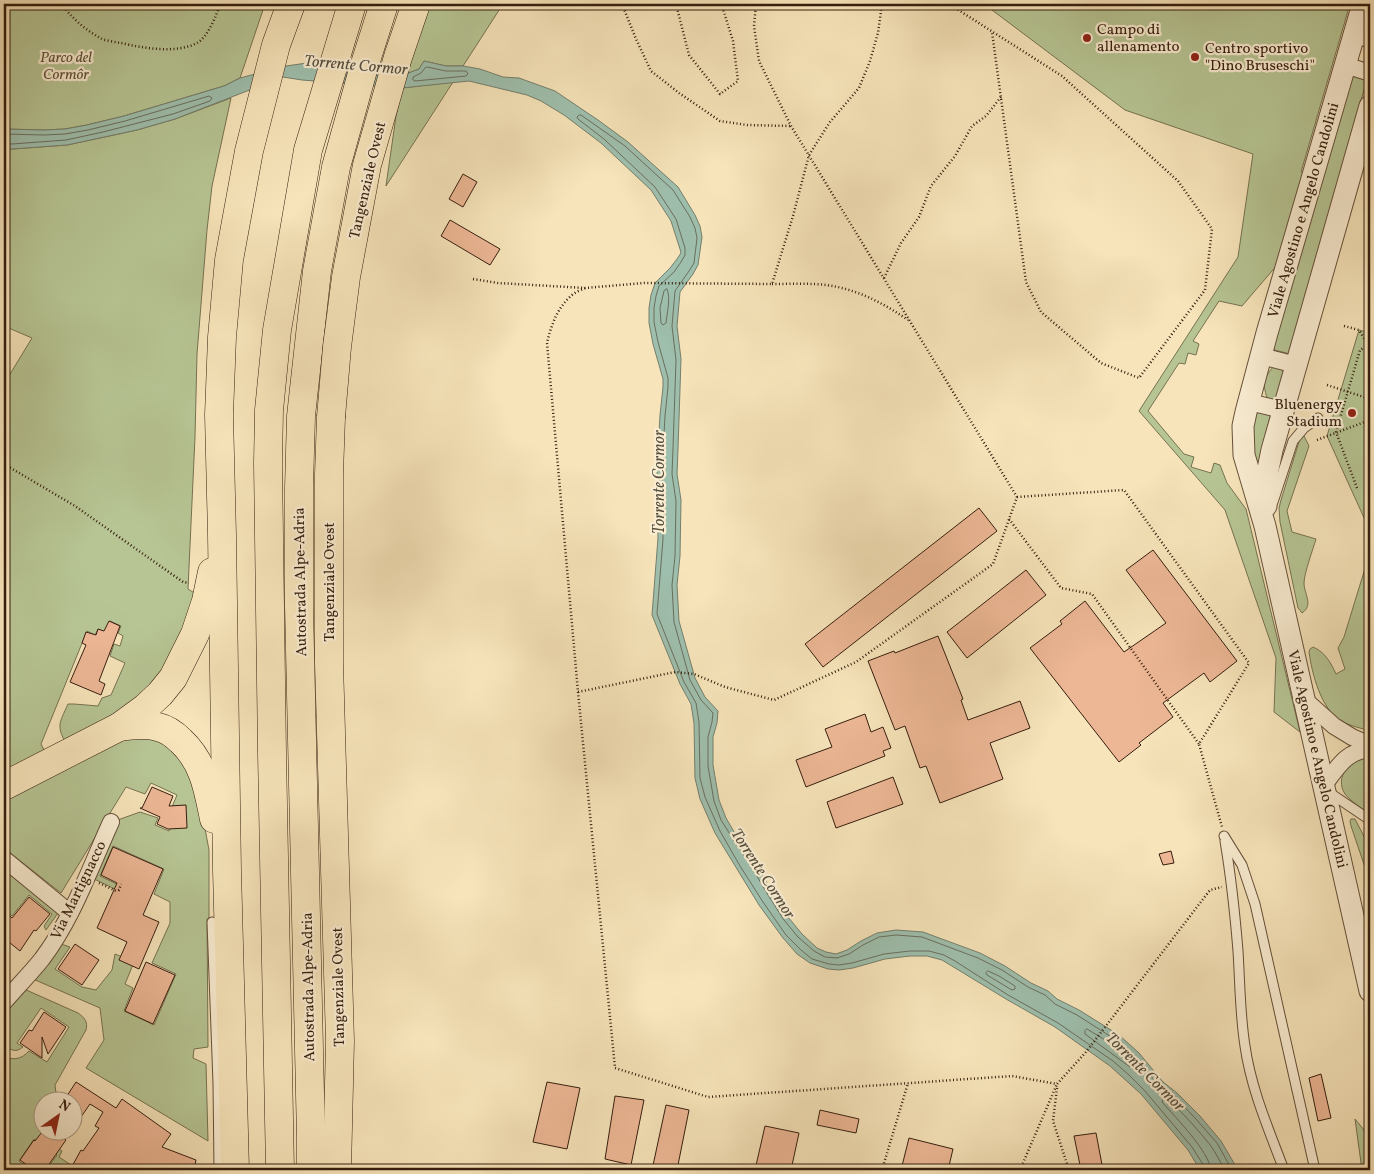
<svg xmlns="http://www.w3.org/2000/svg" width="1374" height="1174" font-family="Vollkorn,serif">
	<rect width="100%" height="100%" fill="#f7e4ba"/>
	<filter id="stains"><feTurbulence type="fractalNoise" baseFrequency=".004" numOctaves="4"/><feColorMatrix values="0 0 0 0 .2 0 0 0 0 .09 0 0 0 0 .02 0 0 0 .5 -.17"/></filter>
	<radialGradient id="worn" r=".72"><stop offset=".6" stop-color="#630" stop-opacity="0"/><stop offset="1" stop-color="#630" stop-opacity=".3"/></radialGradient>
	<g fill="#b7c594" stroke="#767251">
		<polygon points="4,4 265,4 240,78 224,86 124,116 87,125 65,129 44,130 4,129"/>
		<polygon points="429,4 503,4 463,66 446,66 424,61 419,69 406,74"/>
		<polygon points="984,4 1350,4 1301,172 1306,174 1278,264 1242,306 1219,301 1193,341 1199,344 1196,355 1188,353 1185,364 1179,363 1148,411 1184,454 1194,457 1191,467 1211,473 1214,463 1220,465 1227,483 1246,509 1300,732 1274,712 1276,658 1225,510 1139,411 1238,257 1253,154 1125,110"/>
		<polygon points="1351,74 1367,79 1290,354 1271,349"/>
		<polygon points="453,82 386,186 396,116 402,88"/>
		<path d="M 231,98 L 212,186 L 207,230 L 197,354 L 195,437 L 188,589 L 196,594 L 194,615 L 143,702 L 67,745 C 56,726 59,724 68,704 L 74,704 L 98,706 L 102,698 L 111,695 L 125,663 L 110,656 L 114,644 L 120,646 L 123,636 L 118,633 L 121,626 L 110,621 L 105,632 L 98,629 L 95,635 L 87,631 L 41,744 L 45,752 L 4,773 L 4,384 L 32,338 L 4,326 L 4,148 L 12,149 L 67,145 L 137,130 L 175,119 Z"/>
		<polygon points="1359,330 1370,333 1370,531 1327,436"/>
		<path d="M 1275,365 L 1282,366 L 1284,372 L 1277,397 L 1272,400 L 1267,398 C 1262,382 1264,377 1275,365 Z"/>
		<polygon points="1254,410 1271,414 1261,452 1258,491 1252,459"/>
		<path d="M 1302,432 L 1309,446 L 1287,511 L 1292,532 L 1316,539 C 1313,549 1304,574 1304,583 C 1304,594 1314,605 1302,613 L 1298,608 L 1280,522 L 1279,508 L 1281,500 Z"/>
		<path d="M 1370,552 L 1370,731 C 1361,728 1350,726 1341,721 C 1321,709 1312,674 1309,652 L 1310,649 L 1313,647 C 1325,652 1331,663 1336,674 L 1345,669 L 1338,648 L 1344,637 Z"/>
		<polygon points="140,732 186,753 203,818 209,850 209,919 207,919 208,1047 194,1049 193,1058 206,1064 208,1141 86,1068 104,1040 100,1008 33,979 61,944 70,947 55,969 82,987 96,990 112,970 115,954 134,962 125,984 133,988 124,1011 154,1025 176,974 152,963 170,923 170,902 154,894 164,869 113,846 100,876 119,885 117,890 92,878 115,821 140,812 158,818 155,825 169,831 176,817 169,814 177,795 151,783 145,794 126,787 61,893 4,848 4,798 31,782"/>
		<path d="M 1367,757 L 1370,758 L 1370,814 C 1363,809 1350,801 1345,794 C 1334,777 1350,759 1367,757 Z"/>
		<polygon points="1351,819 1355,819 1370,848 1370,882 1351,826 1350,821"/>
		<polygon points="4,870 58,913 46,930 44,926 52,914 29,895 12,916 10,914 4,922"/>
		<path d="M 24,989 L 78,1013 C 85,1018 88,1022 86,1030 L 55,1085 L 57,1101 L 42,1102 L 42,1130 L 41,1134 L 48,1139 L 47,1141 L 62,1151 L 59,1157 L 71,1165 L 70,1170 L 46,1170 L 57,1155 L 34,1139 L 19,1161 L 28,1167 L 26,1170 L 4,1170 L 4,1056 C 13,1061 22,1059 29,1051 L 47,1062 L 69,1027 L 41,1008 L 17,1043 L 23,1047 C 16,1053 11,1050 4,1046 L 4,1013 Z"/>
		<polygon points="1355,1119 1364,1130 1370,1157 1370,1170 1362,1170"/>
	</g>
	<polygon fill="#9ebfad" stroke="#747f6d" points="424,61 446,66 463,66 480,69 503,77 519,78 555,91 598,120 628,142 678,187 695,215 700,226 702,237 698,265 693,274 680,292 677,326 681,359 678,449 677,474 681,500 680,556 677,585 679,621 695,678 705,697 718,711 717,723 713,737 713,765 719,800 726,818 737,837 756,863 772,892 788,917 802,934 817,948 826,952 836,954 847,950 861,941 877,933 896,930 923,932 980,953 1005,966 1031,983 1048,991 1057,999 1079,1010 1119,1035 1139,1053 1163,1082 1177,1093 1200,1116 1221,1141 1238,1170 1200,1170 1188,1150 1141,1094 1110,1066 1055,1027 1006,999 942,960 927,956 910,956 885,959 853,968 839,970 828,969 810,963 797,954 783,938 759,905 715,833 700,799 695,778 694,723 691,704 680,684 652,615 658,538 657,469 660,415 663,387 663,379 653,344 649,323 649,308 651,295 655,283 670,268 677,259 681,253 680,249 671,221 651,190 601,143 564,115 541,101 527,95 469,81 402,88 302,80 283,77 175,119 137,130 67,145 12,149 4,148 4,129 44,130 65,129 87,125 124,116 224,86 240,78 286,66 307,63 406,74 419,69"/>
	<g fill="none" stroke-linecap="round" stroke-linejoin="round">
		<g stroke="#6a6e5e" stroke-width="1">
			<polygon points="427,67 446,71 466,71 468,74 466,76 415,81 413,80 413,77 421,73 425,68"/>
			<polyline points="4,134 44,135 65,134 88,130 125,121 209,96 212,98 210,101 173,114 103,132 66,140 12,144 4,143"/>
			<path d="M 667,289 C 671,298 667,313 666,323 L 663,325 L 661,323 L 660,308 L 664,291 Z"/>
			<polygon points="988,971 999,976 1015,986 1015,989 1012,990 987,975 986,973"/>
			<polygon points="1087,1029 1112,1044 1131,1061 1134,1064 1133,1067 1130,1067 1085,1034 1085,1031"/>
			<polyline points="1204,1170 1204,1166 1192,1147 1145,1091 1129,1075 1113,1061 1058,1023 1008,995 955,961 944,955 929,951 910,951 884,954 852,963 839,965 829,964 812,959 801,950 786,935 763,902 740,866 720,831 705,797 700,778 699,722 696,703 684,682 657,614 663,539 662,469 665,416 668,387 668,378 658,342 654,322 654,308 656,296 659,286 674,272 681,262 685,255 685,248 676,219 655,187 604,139 578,119 577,117 579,115 581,115 625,146 673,190 690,217 695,228 697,238 694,263 689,271 675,291 672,326 676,360 673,448 672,474 676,501 675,556 672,585 674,622 690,680 701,700 713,713 712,722 708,737 708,766 714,801 721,820 733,839 751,866 768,895 784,920 798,937 814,951 825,957 837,958 849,954 863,945 879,937 896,935 922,937 978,958 1002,970 1028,987 1045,995 1055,1004 1077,1015 1116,1040 1136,1057 1159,1086 1174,1096 1196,1119 1217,1143 1232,1170"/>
			<path d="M 1211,1170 C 1209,1151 1175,1117 1162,1102 L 1163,1098 C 1173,1100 1203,1136 1211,1146 C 1216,1153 1220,1162 1225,1170"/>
		</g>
	</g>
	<g fill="#edb795" stroke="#351e0e">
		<polygon points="463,174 477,182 463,207 449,199"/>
		<polygon points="450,220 500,249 490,265 441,236"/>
		<polygon points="979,508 997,531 823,667 805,644"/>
		<polygon points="1153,550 1237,661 1210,682 1204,673 1163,703 1173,717 1139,743 1141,745 1119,762 1030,648 1062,624 1060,621 1085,601 1124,652 1166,623 1126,570"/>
		<polygon points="1026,570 1046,595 967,658 947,632"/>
		<polygon points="109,621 120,626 99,681 105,684 101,695 70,682 86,645 82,643 86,632 96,635 98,629 104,631"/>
		<polygon points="938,636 963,699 961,700 968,720 1020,701 1030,728 990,743 1003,779 940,803 926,766 920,768 905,726 895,730 868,661 894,651 895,653"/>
		<polygon points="865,714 871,732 883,727 891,748 883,751 885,756 806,787 796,760 832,747 825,729"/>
		<polygon points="893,777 903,804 836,828 827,802"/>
		<polygon points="152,787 173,796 169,806 186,805 187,828 168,829 157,824 160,817 140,808 142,808"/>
		<polygon points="113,847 163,869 143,915 159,922 139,969 119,960 127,942 97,928 117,883 101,875"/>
		<polygon points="1171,851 1174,863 1163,865 1159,854"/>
		<polygon points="29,897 50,914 36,931 34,930 20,951 4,938 4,924 10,916 12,918"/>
		<polygon points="75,944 99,960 82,985 58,969"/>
		<polygon points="146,962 175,975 153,1024 125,1011"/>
		<polygon points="44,1012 66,1027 48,1054 42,1037 42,1058 20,1043 29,1030 32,1031"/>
		<polygon points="1321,1074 1331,1118 1318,1121 1309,1078"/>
		<polygon points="76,1082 116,1108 122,1099 171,1134 162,1147 196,1160 194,1170 70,1170 81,1150 83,1151 99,1128 95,1126 103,1112 90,1104 81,1117 72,1111 72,1102 63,1102"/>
		<polygon points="547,1082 580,1088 567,1149 533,1142"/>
		<polygon points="615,1096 644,1100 631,1165 605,1159"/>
		<polygon points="666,1105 689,1110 677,1170 652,1170"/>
		<polygon points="820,1110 859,1119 856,1133 817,1125"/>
		<polygon points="765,1126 799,1133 791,1170 755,1170"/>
		<polygon points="42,1132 54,1132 66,1140 45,1170 34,1170 20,1160 34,1140 35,1141"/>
		<polygon points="1096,1133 1103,1170 1081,1170 1074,1136"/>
		<polygon points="909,1138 953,1149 948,1170 901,1170"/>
	</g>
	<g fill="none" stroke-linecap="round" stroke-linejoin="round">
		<defs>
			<g id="service">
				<polyline points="1273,502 1293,441 1304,428 1318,418"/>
				<polyline points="1327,791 1370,820"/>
				<polyline points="1224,836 1242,865 1255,904 1315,1170"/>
				<path d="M 1225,841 C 1231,877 1235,914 1238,951 C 1240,983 1240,1015 1245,1046 C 1251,1089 1269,1130 1284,1170"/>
				<polyline points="212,922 218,1083 219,1170"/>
			</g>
			<g id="minor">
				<polyline points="1368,19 1363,37 1370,40"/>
				<polyline points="1345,65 1370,73"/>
				<polyline points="1261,356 1296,365"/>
				<polyline points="1249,402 1282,410"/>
				<polyline points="1305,700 1334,726 1352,737 1370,745"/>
				<path d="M 1324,785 C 1338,767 1346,751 1370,749"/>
				<polyline points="4,859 70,913"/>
				<path d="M 4,1002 C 16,988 30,974 42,959 C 73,918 90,868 111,822"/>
			</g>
			<g id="tertiary">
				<polyline points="1363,4 1267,333 1246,412 1243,426 1244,455 1265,526 1370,991"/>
				<polyline points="1266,506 1266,479 1272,450 1370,106"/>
			</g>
			<g id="trunk">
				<polyline points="331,417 329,474 329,663 340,1041 337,1170"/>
				<path d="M 119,727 C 132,725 146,723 158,727 C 167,729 175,735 181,741 C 204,762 208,790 214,819"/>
				<polyline points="4,786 119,727 145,708 160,694 173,678 195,634 206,601 212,572"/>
				<polyline points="235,1170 227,870 222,535 219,415 222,337 229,260 249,151 276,45 291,4"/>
			</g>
			<g id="motorway">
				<polyline points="280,1170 272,753 268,463 269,410 277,330 308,150 352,4"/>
				<polyline points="311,1170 311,1138 299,606 299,488 301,416 317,271 336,167 363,70 384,4"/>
			</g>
		</defs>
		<use href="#service" stroke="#665039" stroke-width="11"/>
		<use href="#minor" stroke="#665039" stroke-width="18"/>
		<use href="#tertiary" stroke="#665039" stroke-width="23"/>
		<use href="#trunk" stroke="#351e0e" stroke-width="29"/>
		<use href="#motorway" stroke="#351e0e" stroke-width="29"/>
		<g stroke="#351e0e" stroke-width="2.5" stroke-dasharray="1 2.5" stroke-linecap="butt">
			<path d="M 62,4 C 71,18 87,31 102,39 C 108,41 115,42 121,43 C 143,48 176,54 197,43 C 207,38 217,15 220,4"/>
			<polyline points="622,4 636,39 651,71 679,93 720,121 747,125 791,126"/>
			<polyline points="676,4 689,55 720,94 738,81 733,41 723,9 715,4"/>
			<polyline points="756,4 754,26 759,61 791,126 1017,497"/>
			<polyline points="949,4 1062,76 1178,181 1212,229 1205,290 1139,378 1101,363 1041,312 1026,282 992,32"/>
			<polyline points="884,278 901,243 919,217 931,186 955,156 972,126 986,116 1001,97"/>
			<polyline points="473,279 498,283 585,288 644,283 772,284 793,216 809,155 830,122 859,88 870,61 878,33 882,4"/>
			<path d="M 772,284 C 790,284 809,283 826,285 C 857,289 883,303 908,320"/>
			<path d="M 585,288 C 581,290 575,292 571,296 C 557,308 551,326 547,343 L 578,692 L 615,1068 L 708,1097 L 1012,1076 L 1057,1084 L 1086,1052 L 1210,890 L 1222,887"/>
			<polyline points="1344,326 1359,330 1370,348"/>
			<polyline points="1327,385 1370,399"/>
			<polyline points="1317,440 1370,420"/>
			<polyline points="4,464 75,506 183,582 189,583"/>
			<polyline points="1357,488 1336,432 1360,350 1370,344"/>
			<polyline points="1017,497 1124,490 1249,663 1199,744 1222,827"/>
			<polyline points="1009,519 1061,588 1092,594 1199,744"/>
			<polyline points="578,692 675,672 694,674 725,687 774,700 856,662 993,564 1017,497"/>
			<polyline points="99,883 116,891 119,890 121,884"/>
			<polyline points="1057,1088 1053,1121 1069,1170"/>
			<polyline points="882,1170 908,1083"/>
			<polyline points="1020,1170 1057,1084"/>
		</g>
		<use href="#service" stroke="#faedd2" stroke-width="9"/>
		<use href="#minor" stroke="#faedd2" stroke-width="16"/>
		<use href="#tertiary" stroke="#faedd2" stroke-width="21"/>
		<use href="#trunk" stroke="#f7e4ba" stroke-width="28"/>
		<use href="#motorway" stroke="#f7e4ba" stroke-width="28"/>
		<defs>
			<polyline id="trunk-bridge" points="331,417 337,347 346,277 367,165 398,57 416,4"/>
		</defs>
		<use href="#trunk-bridge" stroke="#351e0e" stroke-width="29" stroke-linecap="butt"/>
		<use href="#trunk-bridge" stroke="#f7e4ba" stroke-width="28"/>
	</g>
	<g fill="#8f2418" stroke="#faedd2" stroke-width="2">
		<circle cx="1087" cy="38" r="5"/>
		<circle cx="1195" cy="57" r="5"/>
		<circle cx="1352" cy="413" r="5"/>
	</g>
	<g text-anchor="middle" stroke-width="4.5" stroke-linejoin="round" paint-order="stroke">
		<g font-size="15" fill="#351e0e" stroke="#faedd2" text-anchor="start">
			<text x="1097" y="34">Campo di<tspan x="1097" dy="17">allenamento</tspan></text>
			<text x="1205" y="53">Centro sportivo<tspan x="1205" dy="17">"Dino Bruseschi"</tspan></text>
			<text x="1342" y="409" text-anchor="end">Bluenergy<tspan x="1342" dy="17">Stadium</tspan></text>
		</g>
		<g font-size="15" font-style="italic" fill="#5c5036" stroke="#faedd2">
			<text x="66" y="62">Parco del<tspan x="66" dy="17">Cormôr</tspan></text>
		</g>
		<g font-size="15" fill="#351e0e" stroke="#faedd2">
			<text transform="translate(367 180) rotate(-77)" y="5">Tangenziale Ovest</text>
			<text transform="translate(1303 210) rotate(-74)" y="5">Viale Agostino e Angelo Candolini</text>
			<text transform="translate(300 582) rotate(-91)" y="5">Autostrada Alpe-Adria</text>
			<text transform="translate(329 582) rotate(-90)" y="5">Tangenziale Ovest</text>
			<text transform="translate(1318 759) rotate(77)" y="5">Viale Agostino e Angelo Candolini</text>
			<text transform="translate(78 890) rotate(-64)" y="5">Via Martignacco</text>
			<text transform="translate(308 987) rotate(-91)" y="5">Autostrada Alpe-Adria</text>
			<text transform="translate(338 987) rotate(-91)" y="5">Tangenziale Ovest</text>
		</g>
		<g font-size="16" font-style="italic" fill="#544e3e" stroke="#faedd2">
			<text transform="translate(356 64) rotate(5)" y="6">Torrente Cormor</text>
			<text transform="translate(658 482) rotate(-90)" y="6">Torrente Cormor</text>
			<text transform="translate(764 873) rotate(57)" y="6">Torrente Cormor</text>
			<text transform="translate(1146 1071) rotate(45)" y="6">Torrente Cormor</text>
		</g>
	</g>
	<rect width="1374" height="1174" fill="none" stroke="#f7e4ba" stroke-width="20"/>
	<rect x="5" y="5" width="1364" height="1164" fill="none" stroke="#351e0e" stroke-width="2.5"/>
	<rect x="10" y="10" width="1354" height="1154" fill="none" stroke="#351e0e"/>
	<g transform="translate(58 1116) rotate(33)"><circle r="24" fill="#faedd2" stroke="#ab9a84"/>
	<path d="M0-4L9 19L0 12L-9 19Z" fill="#8f2418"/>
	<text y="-8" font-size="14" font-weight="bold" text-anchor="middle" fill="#351e0e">N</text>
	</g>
	<rect width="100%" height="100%" filter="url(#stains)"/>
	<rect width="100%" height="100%" fill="url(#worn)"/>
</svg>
